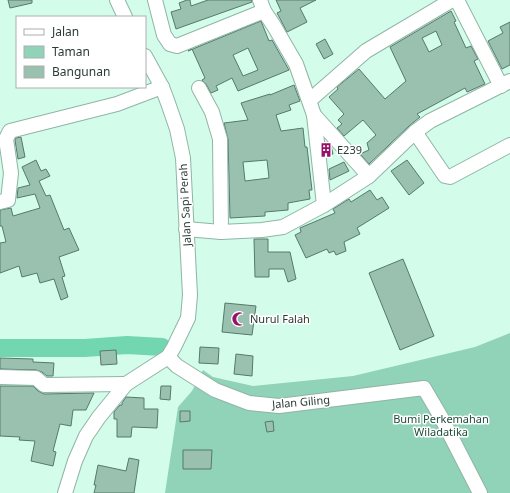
<svg xmlns="http://www.w3.org/2000/svg" width="510" height="493" font-family="'Noto Sans',sans-serif">
	<rect width="100%" height="100%" fill="#d4fceb"/>
	<polygon fill="#91d3b8" points="510,333 510,493 165,493 178,407 192,391 203,370 213,377 253,386 353,376 475,347"/>
	<g fill="none" stroke-linecap="round" stroke-linejoin="round">
		<polyline stroke="#72d7b1" stroke-width="18" points="0,348 85,348 127,345 162,347"/>
	</g>
	<g fill="#9ac0b0" stroke="#557a6a" fill-rule="evenodd">
		<polygon points="8,0 32,0 32,3 10,8"/>
		<polygon points="187,0 190,0 191,6 208,0 252,0 252,2 176,29 171,12 181,9 179,3"/>
		<polygon points="276,0 316,0 300,8 307,22 287,32 277,13 281,11"/>
		<path d="M 451,11 L 456,21 L 454,22 L 466,48 L 471,46 L 478,59 L 474,61 L 485,84 L 467,92 L 465,88 L 417,114 L 420,117 L 409,126 L 369,164 L 360,154 L 369,150 L 367,143 L 376,135 L 363,120 L 344,136 L 337,128 L 342,124 L 338,120 L 344,114 L 329,97 L 338,89 L 337,87 L 359,69 L 385,99 L 406,81 L 390,47 ZM 436,31 L 442,45 L 429,52 L 422,38 Z"/>
		<path d="M 261,21 L 269,41 L 272,40 L 289,70 L 238,91 L 232,78 L 216,86 L 218,90 L 211,93 L 206,84 L 202,80 L 205,78 L 192,49 L 188,51 ZM 248,48 L 258,70 L 243,76 L 233,55 Z"/>
		<polygon points="510,22 510,65 502,69 488,41 503,33 500,27"/>
		<polygon points="325,39 333,54 324,59 316,44"/>
		<path d="M 294,85 L 300,101 L 289,105 L 291,110 L 276,115 L 281,131 L 303,128 L 305,147 L 307,147 L 312,190 L 309,190 L 310,199 L 288,203 L 288,210 L 265,212 L 265,216 L 230,218 L 228,139 L 224,123 L 248,120 L 241,103 L 270,94 L 270,95 ZM 267,160 L 269,178 L 245,181 L 243,162 Z"/>
		<polygon points="21,137 25,157 18,159 15,140 16,138"/>
		<polygon points="326,144 328,144 331,146 333,154 327,155"/>
		<polygon points="36,160 41,171 46,169 50,176 39,181 46,196 50,195 64,230 69,228 79,250 59,257 65,276 62,277 68,297 61,300 54,279 40,283 37,273 22,277 19,266 0,273 0,243 6,242 2,226 0,226 0,210 11,208 13,216 40,208 35,194 17,198 18,188 30,185 22,167"/>
		<polygon points="407,160 424,183 409,195 391,171"/>
		<polygon points="344,162 349,171 330,180 329,169"/>
		<polygon points="370,190 377,200 382,197 389,208 357,228 360,234 344,242 346,251 336,255 334,251 329,253 327,249 306,258 295,235 301,232 300,228 335,213 333,209 349,199 351,202"/>
		<polygon points="254,239 268,239 268,252 290,252 296,279 288,282 284,269 269,269 269,277 255,277"/>
		<polygon points="403,259 434,336 400,350 369,273"/>
		<polygon points="225,303 256,306 252,335 222,332"/>
		<polygon points="200,347 219,348 218,364 199,363"/>
		<polygon points="116,350 117,364 101,365 100,351"/>
		<polygon points="236,354 253,356 252,376 234,374"/>
		<polygon points="0,358 33,359 33,362 54,363 53,376 47,376 42,372 36,370 0,369"/>
		<polygon points="0,386 33,386 38,391 44,394 94,393 86,410 73,410 71,426 60,424 53,451 56,452 53,466 31,461 35,441 19,440 20,437 0,436"/>
		<polygon points="161,386 171,386 170,400 160,399"/>
		<polygon points="126,397 144,398 144,409 158,409 157,428 132,427 131,437 117,437 117,419 114,419 114,412 120,405 122,405 122,403"/>
		<polygon points="180,411 190,411 190,421 180,422"/>
		<polygon points="273,421 274,431 267,432 265,422"/>
		<polygon points="183,450 212,450 211,469 183,469"/>
		<polygon points="129,458 139,460 134,493 94,493 96,485 94,485 98,465 126,471"/>
	</g>
	<g fill="none" stroke-linecap="round" stroke-linejoin="round">
		<defs>
			<g id="minor">
				<polyline points="117,0 125,17"/>
				<polyline points="155,0 164,35 170,44 177,46 264,11"/>
				<polyline points="260,0 264,11 274,26 296,64 314,115 324,205"/>
				<polyline points="457,0 501,86"/>
				<polyline points="199,88 212,112 220,139 221,232"/>
				<polyline points="310,100 366,51 452,0"/>
				<polyline points="314,115 369,176"/>
				<polyline points="415,132 445,176 450,177 510,145"/>
				<polyline points="0,202 8,200 11,173 6,139 10,131 117,104 162,87"/>
				<polyline points="186,229 221,232 262,230 283,227 324,205 369,176 415,132 430,121 510,81"/>
				<polyline points="168,357 177,366 215,390 249,403 279,406 424,388 441,417 480,493"/>
				<polyline points="0,377 36,378 44,385 126,384"/>
				<polyline points="65,493 75,461 86,436 99,417 126,384 168,357 174,347 188,318 190,295 183,158 177,129 168,103 162,87 145,56"/>
			</g>
		</defs>
		<use href="#minor" stroke="#8fb5a5" stroke-width="16"/>
		<use href="#minor" stroke="#fff" stroke-width="14"/>
	</g>
	<defs>
		<symbol id="building-bare" viewBox="-9 -9 18 18"><path d="M-4-6H4V6H1V3H-1V6H-4ZM-2.5-4.3h1.7v1.8h-1.7ZM.8-4.3h1.7v1.8H.8ZM-2.5-1h1.7V.8h-1.7ZM.8-1h1.7V.8H.8Z" fill="#961269" stroke="#fff" stroke-width="2.5" paint-order="stroke"/></symbol>
		<symbol id="mosque-bare" viewBox="-9 -9 18 18"><path d="M3.5-4.9A6 6 0 1 0 3.5 4.9A5 5 0 1 1 3.5-4.9Z" fill="#961269" stroke="#fff" stroke-width="2.5" paint-order="stroke"/></symbol>
	</defs>
	<g fill-rule="evenodd">
		<use href="#building-bare" x="316" y="140" width="20" height="20"/>
		<use href="#mosque-bare" x="229" y="309" width="20" height="20"/>
	</g>
	<g text-anchor="middle" stroke-width="3" stroke-linejoin="round" paint-order="stroke">
		<g font-size="11" fill="#2b3a34" stroke="#fff" text-anchor="start">
			<text x="337" y="154">E239</text>
			<text x="250" y="323">Nurul Falah</text>
		</g>
		<g font-size="11" fill="#2b3a34" stroke="#fff">
			<text transform="translate(185 205) rotate(-93)" y="4">Jalan Sapi Perah</text>
			<text transform="translate(301 402) rotate(-5)" y="4">Jalan Giling</text>
		</g>
		<g font-size="11" fill="#204c3c" stroke="#fff">
			<text x="441" y="423">Bumi Perkemahan<tspan x="441" dy="13">Wiladatika</tspan></text>
		</g>
	</g>
	<rect x="16" y="16" width="130" height="72" fill="#ffffff" stroke="#aab0ae"/>
	<rect x="24" y="29" width="20" height="6" fill="#ffffff" stroke="#aab0ae"/>
	<text x="52" y="36" font-size="12" fill="#2b3a34">Jalan</text>
	<rect x="24" y="46" width="20" height="12" fill="#91d3b8" stroke="#aab0ae"/>
	<text x="52" y="56" font-size="12" fill="#2b3a34">Taman</text>
	<rect x="24" y="66" width="20" height="12" fill="#9ac0b0" stroke="#aab0ae"/>
	<text x="52" y="76" font-size="12" fill="#2b3a34">Bangunan</text>
</svg>
